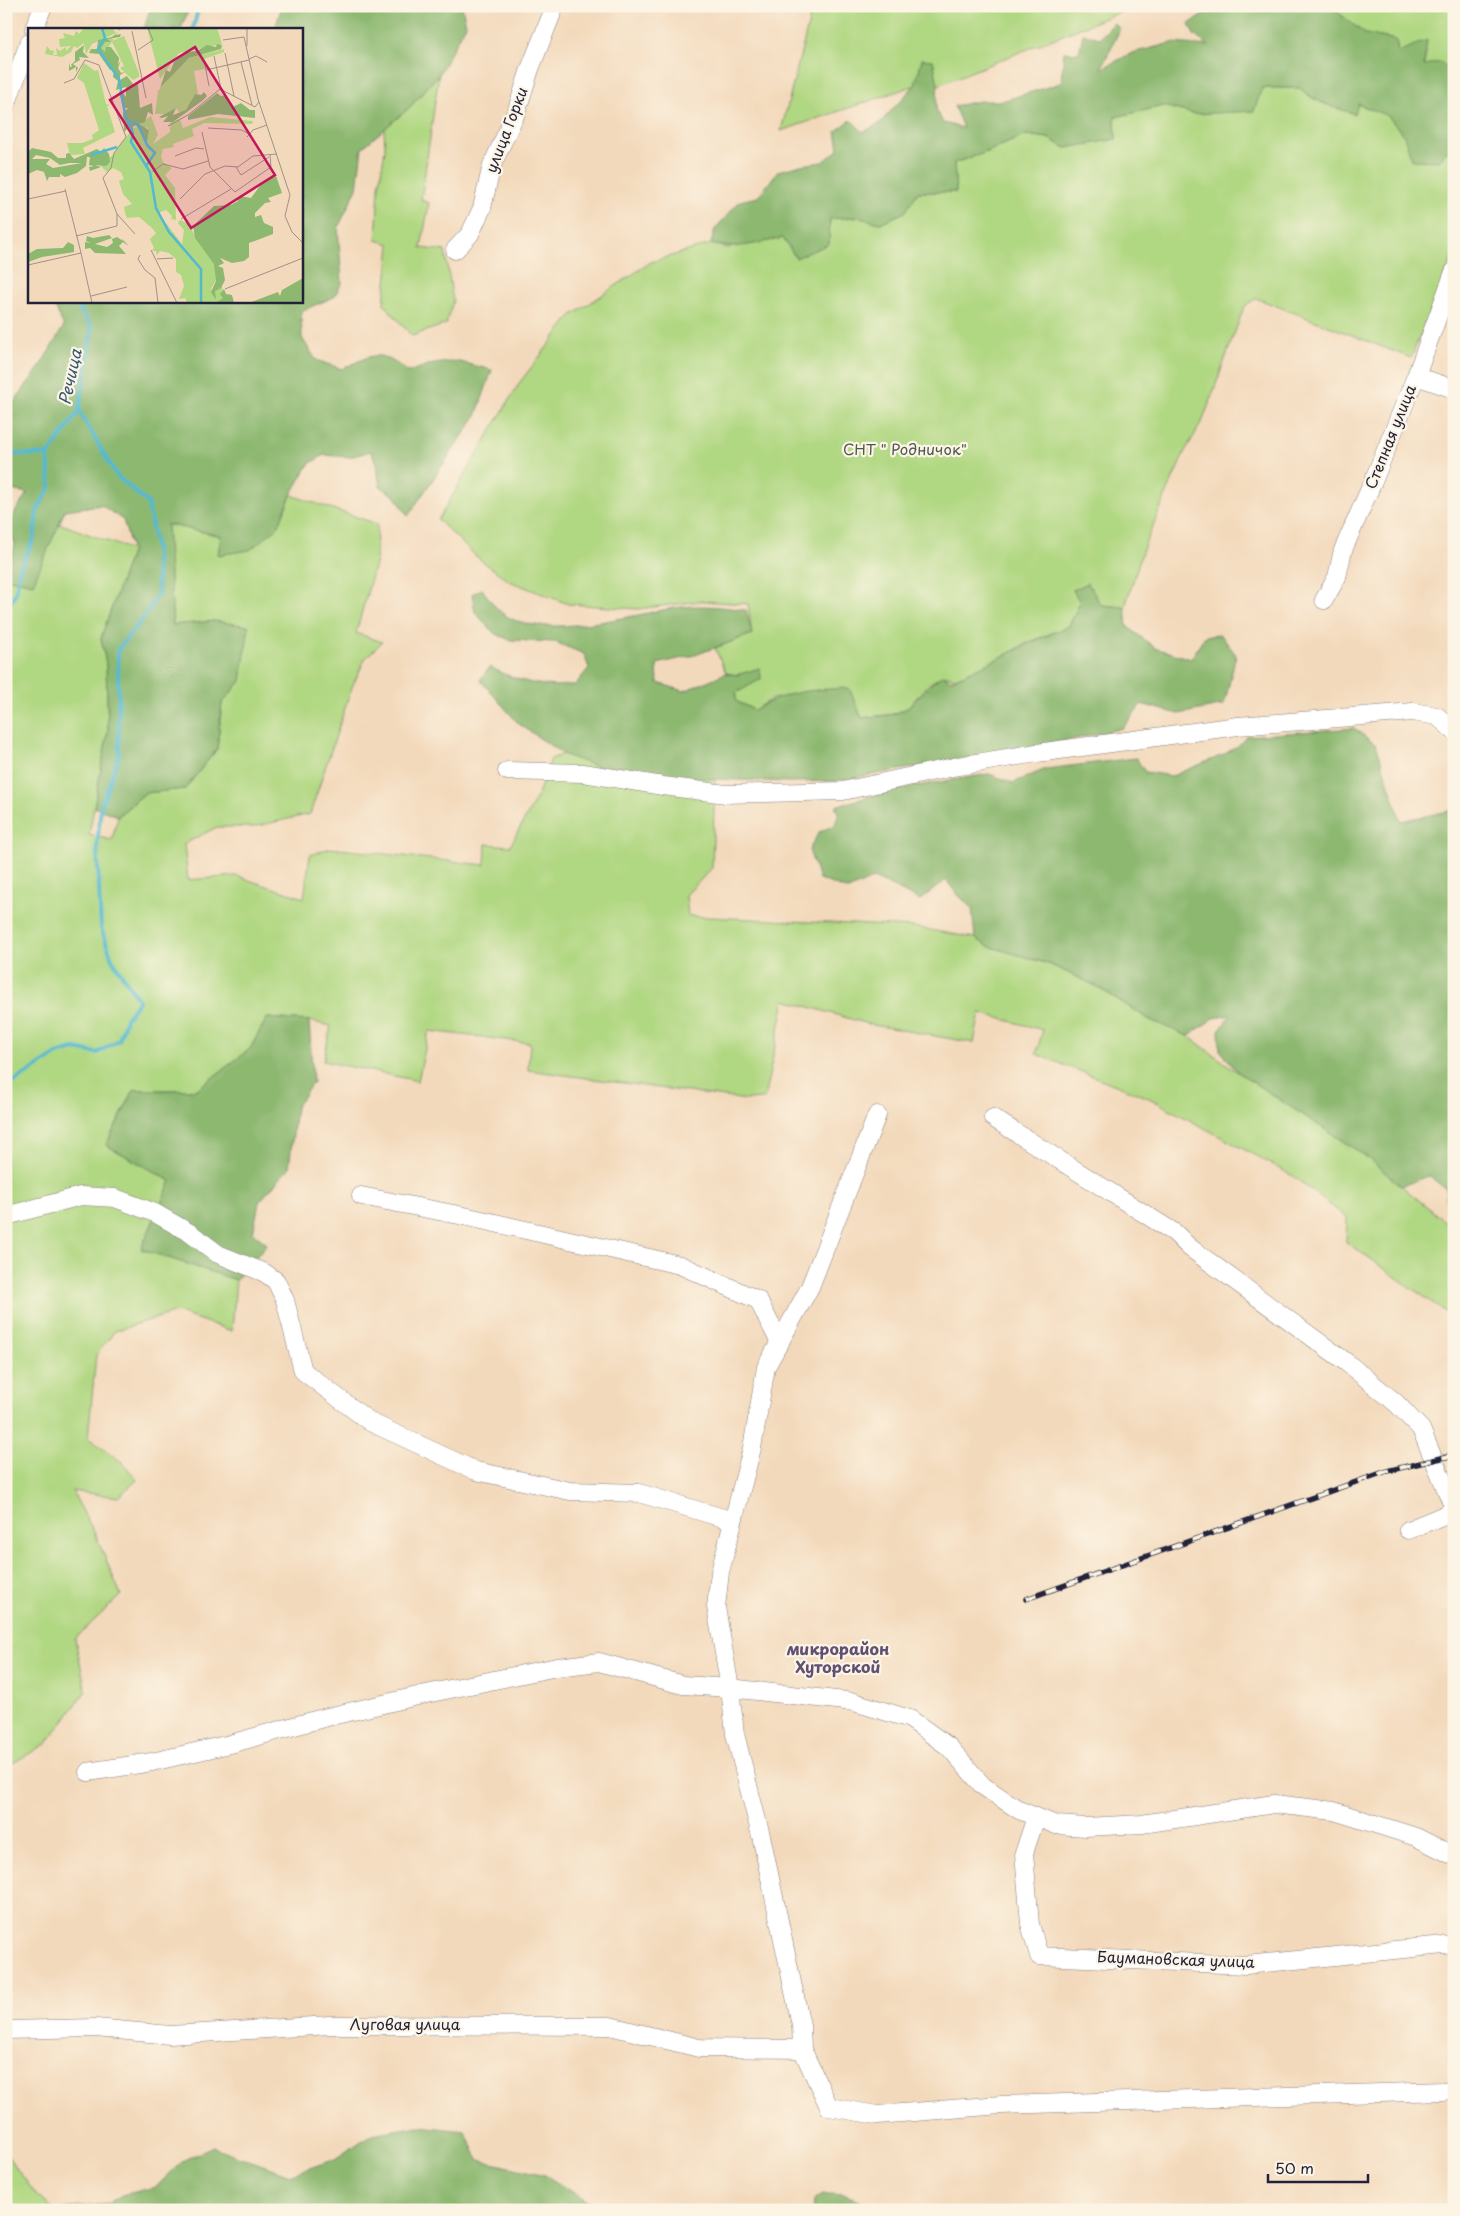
<svg xmlns="http://www.w3.org/2000/svg" width="1460" height="2216" font-family="'Playpen Sans',sans-serif">
	<rect width="100%" height="100%" fill="#fcf5e5"/>
	<filter id="ink" filterUnits="userSpaceOnUse"><feTurbulence type="fractalNoise" baseFrequency=".02" numOctaves="2"/><feDisplacementMap in="SourceGraphic" scale="10" xChannelSelector="R" yChannelSelector="G"/><feConvolveMatrix kernelMatrix="1 2 1 2 8 2 1 2 1" color-interpolation-filters="sRGB"/></filter>
	<filter id="wash" filterUnits="userSpaceOnUse"><feTurbulence type="fractalNoise" baseFrequency=".0096" numOctaves="4" result="noise"/><feDisplacementMap in="SourceGraphic" scale="20" xChannelSelector="R" yChannelSelector="G"/><feGaussianBlur stdDeviation="1.12" result="paint"/><feColorMatrix in="noise" values="0 0 0 0 0 0 0 0 0 0 0 0 0 0 0 0 0 1.4 0 .05"/><feComposite in="paint" operator="in"/></filter>
	<g filter="url(#wash)">
		<rect width="100%" height="100%" fill="#f3d9bb"/>
		<g fill="#b0d781" stroke="#697c5e">
			<polygon points="813,6 1135,6 938,85 933,60 916,85 781,131"/>
			<polygon points="1330,6 1454,6 1454,69 1424,65 1426,52 1398,53 1396,40 1365,34"/>
			<polygon points="439,74 421,200 429,203 421,248 445,251 453,301 446,324 412,336 384,304 390,244 376,240 379,187 385,149 384,129 409,108"/>
			<path d="M 1262,88 L 1300,88 C 1314,103 1335,107 1355,114 L 1357,104 L 1388,115 L 1404,136 L 1446,152 L 1454,149 L 1454,253 L 1411,358 L 1256,298 L 1244,307 L 1203,420 L 1184,453 L 1143,549 L 1125,607 L 1101,605 L 1073,590 L 1080,602 L 1069,626 L 1027,643 L 988,665 L 955,678 L 943,675 L 929,684 L 907,708 L 894,714 L 861,718 L 774,698 L 754,710 L 736,701 L 736,692 L 761,679 L 726,673 L 715,648 L 752,634 L 748,604 L 701,601 L 638,609 L 568,604 L 509,581 L 478,558 L 438,520 L 520,382 L 571,316 L 651,262 L 711,244 L 727,248 L 783,238 L 796,258 L 829,219 L 857,217 L 880,223 L 905,212 L 918,192 L 956,192 L 954,163 L 984,153 L 1026,135 L 1048,138 L 1066,148 L 1116,139 L 1115,117 L 1163,106 L 1194,114 Z"/>
			<polygon points="291,495 377,524 376,561 356,633 382,642 365,659 352,687 310,814 253,827 217,827 184,844 188,880 236,876 304,898 310,855 330,848 485,865 486,844 510,846 537,797 551,759 563,754 606,770 666,777 715,779 712,868 686,895 688,916 913,927 975,938 989,946 1049,964 1096,986 1150,1020 1188,1036 1239,1073 1364,1155 1454,1229 1454,1318 1346,1242 1347,1218 1293,1176 1149,1098 1036,1054 1043,1030 980,1013 974,1043 868,1024 785,1000 764,1099 747,1100 528,1070 530,1043 429,1031 418,1081 323,1061 331,1026 309,1021 267,1018 250,1049 196,1090 134,1090 106,1145 171,1181 141,1249 236,1280 232,1331 176,1312 115,1331 96,1355 88,1438 122,1462 137,1480 118,1497 72,1491 95,1534 121,1595 75,1639 86,1691 46,1744 6,1767 6,578 33,584 58,523 132,550 101,638 106,664 108,731 89,835 112,840 118,816 145,793 185,789 217,749 222,703 241,681 215,621 173,625 166,524 221,536 218,555 278,527"/>
			<polygon points="6,2154 37,2196 54,2209 6,2210"/>
		</g>
		<g fill="#8cb86f" stroke="#576d55">
			<polygon points="151,6 190,6 181,29 144,29"/>
			<path d="M 282,6 L 428,6 L 432,10 L 436,6 L 462,6 L 466,25 L 439,74 L 409,108 L 362,148 L 357,188 L 338,228 L 342,283 L 334,297 L 301,311 L 302,338 L 316,360 L 342,369 C 375,354 377,348 408,372 L 428,365 L 456,361 L 492,370 L 476,416 L 408,516 L 396,497 L 380,486 L 376,463 L 371,451 L 350,457 L 324,455 L 309,464 L 291,495 L 278,527 L 250,550 L 218,555 L 221,536 L 167,524 L 173,625 L 215,621 L 249,626 L 241,681 L 222,703 L 217,749 L 185,789 L 145,793 L 118,816 L 94,807 L 108,731 L 106,664 L 101,638 L 132,550 L 123,520 L 101,505 L 65,510 L 33,584 L 6,578 L 15,544 L 8,524 L 27,493 L 6,489 L 6,413 L 39,368 L 64,326 L 52,301 L 301,301 L 301,29 L 275,29 Z"/>
			<path d="M 1238,6 L 1255,6 L 1269,10 L 1277,6 L 1330,6 L 1365,34 L 1396,40 L 1398,52 L 1427,40 L 1424,65 L 1440,62 L 1452,70 L 1454,69 L 1454,149 L 1446,152 L 1439,161 L 1412,160 L 1404,136 L 1388,116 L 1358,104 L 1355,114 C 1335,107 1314,103 1300,88 L 1262,88 L 1254,111 L 1194,114 L 1163,106 L 1115,117 L 1116,139 L 1066,148 L 1048,138 L 1026,135 L 984,153 L 954,163 L 956,192 L 918,192 L 905,212 L 880,223 L 857,217 L 830,219 L 829,244 L 796,258 L 783,238 C 758,243 736,250 711,244 L 715,229 L 740,201 L 758,197 L 778,171 L 801,165 L 823,162 L 839,149 L 836,131 L 851,120 L 863,132 L 879,124 L 915,85 L 922,59 L 933,60 L 938,85 L 936,109 L 943,123 L 963,128 L 954,106 L 980,101 L 1002,101 L 1061,83 L 1064,52 L 1079,53 L 1083,34 L 1100,38 L 1114,23 L 1120,29 L 1101,69 L 1132,53 L 1172,43 L 1209,46 L 1194,35 L 1189,24 L 1206,13 L 1229,11 Z"/>
			<path d="M 1088,583 L 1101,605 L 1125,607 L 1127,626 L 1155,648 L 1191,659 L 1205,636 L 1221,635 L 1236,655 L 1224,705 L 1179,714 L 1141,704 L 1123,728 L 1070,740 L 836,781 L 789,782 L 666,777 L 606,770 L 563,754 L 519,724 L 480,680 L 490,667 C 519,682 542,688 575,685 L 589,668 L 584,654 L 555,642 L 510,640 L 494,633 L 475,612 L 472,594 L 482,589 C 490,600 497,611 508,617 C 546,639 633,615 674,608 C 697,604 723,607 746,610 L 752,634 L 695,655 L 657,664 L 658,683 L 684,691 L 726,673 L 736,675 L 760,668 L 761,679 L 736,693 L 736,701 L 754,710 C 789,690 810,690 849,688 L 862,718 C 876,716 896,717 908,707 C 921,696 927,685 943,675 L 951,680 C 991,663 1029,642 1069,626 L 1080,602 L 1073,590 Z"/>
			<polygon points="1354,728 1376,745 1401,821 1454,810 1454,1227 1447,1214 1446,1189 1429,1176 1401,1186 1364,1155 1239,1073 1220,1050 1219,1030 1231,1015 1214,1018 1188,1036 1150,1020 1096,986 1049,964 988,946 975,938 972,908 957,894 946,880 920,900 874,878 848,890 819,879 809,850 819,832 835,825 839,812 835,806 898,789 989,774 1013,783 1046,769 1136,758 1145,772 1172,776 1223,755 1238,746 1247,736"/>
			<polygon points="267,1018 309,1021 313,1082 296,1107 289,1168 259,1202 253,1233 267,1244 236,1280 141,1249 171,1181 106,1145 134,1090 196,1090 250,1049"/>
			<polygon points="419,2126 465,2131 479,2160 545,2175 601,2210 53,2210 107,2204 122,2195 156,2187 183,2161 213,2147 290,2175 335,2159 372,2134"/>
			<path d="M 823,2194 C 837,2194 861,2195 869,2210 L 813,2210 L 814,2200 Z"/>
		</g>
		<g fill="none" stroke-linecap="round" stroke-linejoin="round">
			<g stroke="#53b9d1" stroke-width="4">
				<polyline points="193,29 199,6"/>
				<polyline points="6,457 9,454 48,455"/>
				<polyline points="6,612 16,592 20,568 34,538 37,511 50,487 48,455 79,411 92,329 75,301"/>
				<polyline points="6,1084 12,1083 57,1054 74,1049 97,1053 119,1040 126,1019 139,1001 112,959 101,928 97,846 101,807 119,755 118,649 142,620 158,595 156,551 148,503 117,476 79,411"/>
			</g>
		</g>
	</g>
	<g filter="url(#ink)">
		<g fill="none" stroke-linecap="round" stroke-linejoin="round">
			<defs>
				<g id="minor">
					<polyline points="34,29 43,6"/>
					<polyline points="6,105 29,43"/>
					<polyline points="455,250 470,234 482,208 492,165 516,113 530,69 555,6"/>
					<polyline points="1416,376 1454,389"/>
					<polyline points="1324,600 1337,577 1343,550 1372,484 1416,376 1454,272"/>
					<polyline points="507,771 583,773 663,786 726,794 843,791 958,766 1037,753 1238,726 1413,712 1437,716 1454,731"/>
					<polyline points="877,1115 810,1287 766,1367 752,1448 720,1572 716,1607 730,1688 735,1734 762,1840 801,2025 802,2049 829,2107 877,2115 1001,2105 1443,2091 1454,2089"/>
					<polyline points="993,1118 1175,1233 1189,1247 1346,1362 1396,1403 1421,1429 1454,1508"/>
					<polyline points="361,1196 464,1216 680,1265 758,1300 780,1343"/>
					<polyline points="6,1216 81,1196 115,1198 155,1213 190,1233 218,1254 265,1273 276,1281 285,1300 303,1371 370,1422 476,1471 570,1491 639,1493 733,1521"/>
					<polyline points="1408,1530 1454,1511"/>
					<polyline points="88,1772 152,1762 230,1744 323,1718 426,1694 557,1667 599,1662 683,1685 730,1688 854,1702 910,1719 949,1747 983,1786 1019,1810 1056,1825 1086,1827 1142,1824 1274,1804 1334,1811 1416,1837 1454,1856"/>
					<polyline points="1036,1817 1024,1853 1030,1924 1039,1956 1246,1965 1454,1944"/>
					<polyline points="6,2030 96,2028 170,2035 330,2025 610,2026 699,2048 802,2049"/>
				</g>
			</defs>
			<use href="#minor" stroke="#8a7e7b" stroke-width="19"/>
			<use href="#minor" stroke="#fff" stroke-width="18"/>
			<defs>
				<polyline id="rail" points="1026,1599 1387,1471 1454,1455"/>
			</defs>
			<use href="#rail" stroke="#22223b" stroke-width="5.5"/>
			<use href="#rail" stroke="#fcf5e5" stroke-width="4" stroke-dasharray="11" stroke-linecap="butt"/>
		</g>
	</g>
	<g text-anchor="middle" stroke-width="4.5" stroke-linejoin="round" paint-order="stroke">
		<g font-size="15" fill="#22223b" stroke="#fcf5e5">
			<text transform="translate(507 130) rotate(-69)" y="5">улица Горки</text>
			<text transform="translate(1391 437) rotate(-68)" y="5">Степная улица</text>
			<text transform="translate(1176 1960) rotate(2)" y="5">Баумановская улица</text>
			<text x="405" y="2030">Луговая улица</text>
		</g>
		<g font-size="15" fill="#4d5850" stroke="#fcf5e5">
			<text x="905" y="455">СНТ " Родничок"</text>
		</g>
		<g font-size="16" font-style="italic" fill="#335770" stroke="#fcf5e5">
			<text transform="translate(70 377) rotate(-78)" y="6">Речица</text>
		</g>
		<g font-size="16" font-weight="bold" fill="#5f5074" stroke="#fcf5e5">
			<text x="838" y="1655">микрорайон<tspan x="838" dy="18">Хуторской</tspan></text>
		</g>
	</g>
	<g transform="translate(28 28)">
		<rect width="275" height="275" fill="#f3d9bb"/>
		<path d="M 56,0 L 84,0 L 88,5 L 64,16 L 58,26 L 56,15 L 49,20 L 46,18 L 43,24 L 34,29 L 17,26 L 19,18 L 23,23 L 26,22 L 25,27 L 29,27 L 28,20 L 32,23 L 38,19 L 38,23 L 43,18 L 32,19 L 31,11 L 37,10 L 35,5 L 46,8 L 47,5 L 49,3 L 51,6 ZM 119,0 L 189,0 L 194,16 L 151,25 L 132,51 ZM 96,8 L 111,45 L 111,49 L 105,52 L 92,40 L 96,38 L 84,14 L 77,24 L 72,20 L 76,14 L 82,14 L 80,10 L 86,11 L 84,13 ZM 196,21 L 196,24 L 176,31 L 177,41 L 166,43 L 170,66 L 166,67 L 160,81 L 152,85 L 148,80 L 137,86 L 127,86 L 130,63 L 154,36 L 161,30 ZM 56,35 L 67,43 L 70,42 L 78,76 L 82,77 L 79,78 L 87,104 L 55,120 L 57,126 L 42,127 L 39,115 L 54,115 L 65,111 L 64,107 L 71,102 L 56,55 L 49,50 ZM 123,88 L 130,107 L 125,116 L 142,104 L 142,95 L 152,91 L 155,100 L 182,89 L 225,93 L 224,96 L 176,95 L 164,101 L 166,108 L 145,116 L 146,119 L 135,121 L 133,128 L 135,134 L 144,140 L 137,147 L 147,160 L 148,192 L 143,191 L 144,188 L 138,182 L 130,185 L 154,216 L 156,202 L 150,195 L 152,192 L 165,198 L 164,203 L 187,236 L 188,252 L 183,261 L 187,268 L 187,262 L 194,258 L 195,270 L 190,275 L 159,275 L 157,270 L 151,271 L 156,258 L 153,247 L 148,244 L 148,231 L 141,225 L 132,223 L 129,227 L 128,223 L 124,223 L 126,220 L 122,211 L 128,205 L 124,200 L 111,189 L 99,190 L 97,185 L 96,179 L 104,176 L 95,166 L 91,153 L 96,151 L 93,144 L 85,140 L 79,144 L 73,138 L 73,136 L 78,137 L 81,134 L 79,128 L 83,129 L 105,100 L 110,99 L 119,116 L 121,102 L 119,99 L 115,102 L 111,96 Z" fill="#b0d781"/>
		<path d="M 86,0 L 94,0 L 87,7 L 93,6 L 92,9 L 80,11 L 83,14 L 77,14 L 73,20 L 77,24 L 78,19 L 83,19 L 91,30 L 90,37 L 93,32 L 90,40 L 93,45 L 97,44 L 92,47 L 92,52 L 99,48 L 105,56 L 110,56 L 112,80 L 124,75 L 125,87 L 120,84 L 117,94 L 111,96 L 121,102 L 119,115 L 108,97 L 105,99 L 105,104 L 101,99 L 96,104 L 95,85 L 100,80 L 95,80 L 91,64 L 93,62 L 98,69 L 98,59 L 88,62 L 90,53 L 85,49 L 86,41 L 82,42 L 71,26 L 61,25 L 63,21 L 69,21 L 70,12 L 84,9 L 92,2 ZM 189,16 L 194,17 L 193,21 L 161,30 L 132,60 L 138,42 L 142,44 L 146,34 L 158,24 L 169,23 L 179,17 L 188,19 ZM 56,17 L 55,24 L 61,30 L 51,29 L 52,32 L 45,36 L 50,40 L 48,44 L 48,39 L 41,43 L 41,34 L 42,39 L 44,39 L 43,37 L 47,33 L 47,24 ZM 176,64 L 179,68 L 174,73 L 145,94 L 135,94 L 140,88 L 134,90 L 131,89 L 148,80 L 145,87 L 158,82 L 167,66 L 173,67 ZM 189,65 L 193,68 L 198,67 L 205,79 L 213,75 L 222,82 L 227,82 L 227,90 L 190,86 L 160,92 L 160,88 ZM 4,120 L 23,124 L 30,130 L 38,130 L 38,126 L 41,125 L 46,131 L 69,121 L 73,124 L 76,120 L 81,126 L 82,134 L 78,138 L 67,137 L 73,139 L 62,143 L 61,139 L 66,138 L 61,137 L 62,129 L 59,129 L 58,138 L 49,145 L 37,149 L 32,146 L 32,149 L 21,149 L 19,153 L 16,144 L 9,142 L 0,146 L 0,124 ZM 8,127 L 22,130 L 32,137 L 41,135 L 54,135 L 25,140 L 18,136 L 22,131 L 4,131 ZM 248,148 L 254,165 L 240,170 L 243,174 L 237,175 L 227,185 L 227,189 L 233,187 L 236,195 L 245,199 L 245,206 L 221,215 L 221,229 L 216,233 L 204,235 L 192,230 L 196,235 L 190,238 L 195,240 L 197,252 L 193,260 L 187,263 L 188,272 L 183,264 L 188,253 L 186,236 L 167,210 L 165,198 L 186,178 L 203,177 L 210,173 L 211,168 L 223,170 L 234,155 ZM 81,207 L 84,210 L 67,216 L 79,219 L 85,215 L 84,211 L 89,209 L 95,213 L 93,210 L 101,218 L 95,214 L 91,218 L 98,226 L 67,225 L 62,220 L 57,221 L 57,214 L 63,215 L 58,213 L 59,208 L 65,210 ZM 40,214 L 46,217 L 46,224 L 14,229 L 0,234 L 0,226 L 9,221 L 35,220 ZM 275,250 L 275,275 L 221,275 L 250,264 L 252,268 L 254,262 ZM 196,261 L 198,266 L 204,267 L 206,275 L 189,274 L 195,270 L 192,266 Z" fill="#8cb86f" fill-rule="evenodd"/>
		<path fill="none" stroke="#53b9d1" stroke-width="2.5" d="M 74,0 L 77,10 L 70,21 L 91,51 L 97,86 L 105,105 L 103,114 L 122,144 L 128,180 L 141,204 L 173,241 L 173,275M 102,93 L 111,98 L 119,117 L 127,125 L 118,138M 63,127 L 89,119"/>
		<path fill="none" stroke="#9f9088" stroke-width="1" d="M 104,3 L 118,70M 195,12 L 216,9 L 230,71 L 262,167 L 257,188 L 264,204 L 275,215M 219,18 L 219,0M 110,22 L 125,12 L 120,0M 197,25 L 206,68M 186,28 L 193,61M 221,31 L 228,28 L 239,34M 176,32 L 181,58M 213,34 L 224,77M 178,42 L 221,32M 36,55 L 46,51 L 57,32 L 71,37 L 98,109 L 86,125 L 83,140 L 75,150 L 89,186 L 89,198 L 48,208M 140,98 L 160,87 L 192,61 L 227,79 L 231,74M 180,100 L 214,102 L 221,106M 174,104 L 182,139 L 207,164 L 243,139 L 242,127M 219,109 L 225,102 L 239,97M 147,128 L 168,120 L 176,121M 208,139 L 213,147 L 241,129M 124,144 L 135,136 L 155,141 L 180,133M 37,161 L 53,225M 0,171 L 38,163M 152,171 L 177,146 L 197,138 L 210,139 L 225,128 L 249,126M 89,186 L 107,206M 153,191 L 203,161M 123,222 L 149,275M 112,227 L 110,231 L 117,242 L 127,250 L 130,275M 129,231 L 145,230M 0,237 L 53,225 L 64,275M 197,261 L 275,230M 63,268 L 99,259"/>
		<path fill="#c2185b" fill-opacity="0.15" stroke="#c2185b" stroke-width="2.5" d="M 167,19 L 247,147 L 163,200 L 82,72 Z"/>
		<rect width="275" height="275" fill="none" stroke="#22223b" stroke-width="2.5"/>
	</g>
	<rect width="1460" height="2216" fill="none" stroke="#fcf5e5" stroke-width="25"/>
	<path d="M1268 2174v8h100v-8" fill="none" stroke="#22223b" stroke-width="2.5"/>
	<text x="1275" y="2174" font-size="15" fill="#22223b" stroke="#fcf5e5" stroke-width="4" paint-order="stroke">50 m</text>
</svg>
